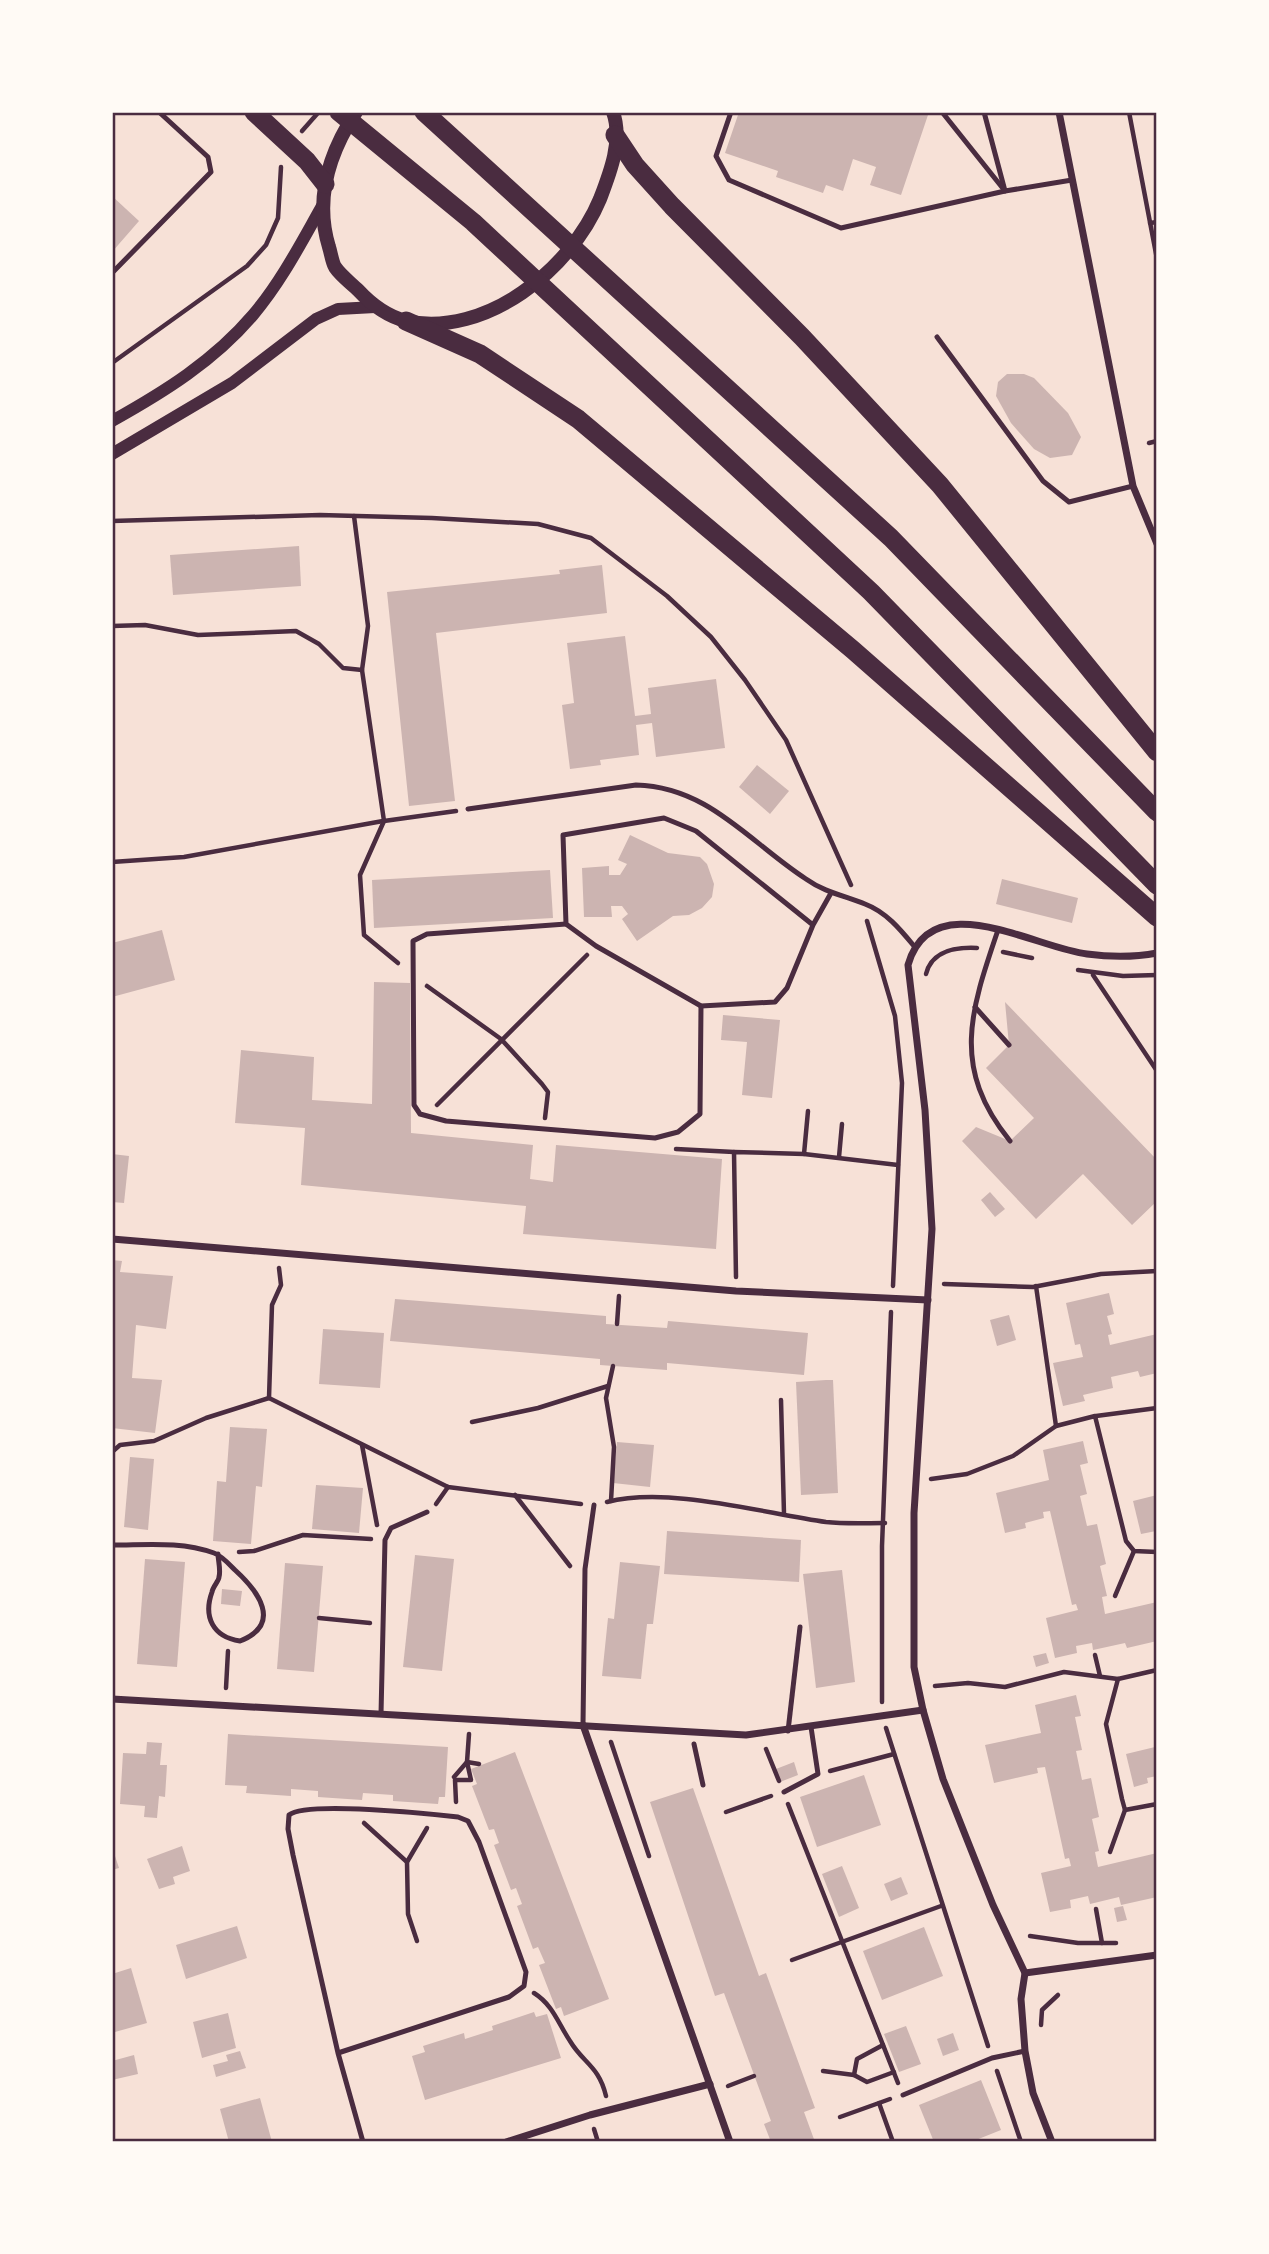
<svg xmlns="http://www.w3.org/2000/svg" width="1269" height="2254" font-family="Arial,sans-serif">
	<rect width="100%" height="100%" fill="#f7e1d7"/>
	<g fill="#ccb4b1">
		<polygon points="739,112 929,112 901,195 870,185 876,167 853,159 843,191 826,185 823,193 776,177 778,171 725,153"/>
		<polygon points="112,196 139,221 112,252"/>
		<polygon points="1007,374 1024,374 1034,378 1068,413 1081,437 1072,455 1050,458 1034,449 1011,423 996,396 998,382"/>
		<polygon points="299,546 301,586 173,595 170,555"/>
		<polygon points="602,565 607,613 436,633 455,801 409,806 387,592 560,574 559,570"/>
		<polygon points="625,636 635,716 651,714 648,688 716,679 725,748 656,757 652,723 636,725 639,755 600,760 601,765 570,769 562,705 574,703 567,643"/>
		<polygon points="757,765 789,791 770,814 739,787"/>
		<polygon points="630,835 668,853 700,857 707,864 714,884 712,897 702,908 689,915 673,916 637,941 622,919 628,914 622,906 611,906 612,917 584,917 582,868 609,866 609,875 620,875 627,864 618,860"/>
		<polygon points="550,870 553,918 374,928 372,880"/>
		<polygon points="1002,879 1078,898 1072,923 996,904"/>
		<polygon points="162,930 175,980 112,997 112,943"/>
		<polygon points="374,982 410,983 411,1133 533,1145 530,1179 553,1182 556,1145 722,1159 716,1249 523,1234 526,1206 301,1185 305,1128 235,1123 241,1050 314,1057 312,1100 372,1104"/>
		<polygon points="1005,1002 1157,1160 1157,1201 1132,1225 1083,1174 1036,1219 962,1141 976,1127 1010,1141 1034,1118 986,1068 1009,1045"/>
		<polygon points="723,1015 780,1020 772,1098 742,1095 747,1042 721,1040"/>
		<polygon points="112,1154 129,1156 124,1203 112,1202"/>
		<polygon points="990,1192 1005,1209 995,1217 981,1200"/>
		<polygon points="112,1260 122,1261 120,1272 173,1276 166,1329 136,1325 132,1378 162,1380 155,1433 112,1428"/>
		<polygon points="1109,1293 1114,1314 1107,1316 1112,1334 1108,1335 1110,1345 1157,1334 1157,1373 1140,1377 1138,1371 1111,1377 1113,1388 1083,1395 1085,1401 1063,1406 1053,1363 1083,1357 1080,1344 1075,1345 1066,1303"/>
		<polygon points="395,1299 606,1316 606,1324 667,1328 668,1321 808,1333 804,1375 667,1363 667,1370 600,1365 600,1359 390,1341"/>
		<polygon points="1009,1315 1016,1340 997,1346 990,1320"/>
		<polygon points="323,1329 384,1333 380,1388 319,1384"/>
		<polygon points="826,1380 833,1380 838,1493 801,1495 796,1382"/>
		<polygon points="230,1427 267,1429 262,1487 256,1486 251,1544 213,1541 217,1481 226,1482"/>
		<polygon points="1083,1441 1088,1463 1080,1465 1087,1494 1080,1496 1087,1526 1097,1524 1106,1564 1100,1566 1107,1596 1102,1597 1105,1614 1157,1602 1157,1641 1127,1648 1125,1643 1093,1650 1092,1643 1076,1646 1077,1653 1055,1658 1046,1618 1078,1610 1076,1604 1072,1605 1050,1511 1043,1512 1044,1518 1025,1523 1026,1528 1005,1533 996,1493 1049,1480 1043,1450"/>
		<polygon points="617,1442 654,1445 650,1487 613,1483"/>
		<polygon points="130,1457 154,1459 148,1530 124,1527"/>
		<polygon points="316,1485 363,1488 359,1533 312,1529"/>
		<polygon points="1157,1495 1156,1531 1141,1534 1133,1501"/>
		<polygon points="667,1531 801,1540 799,1582 664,1574"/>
		<polygon points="415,1555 454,1559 442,1671 403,1667"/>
		<polygon points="145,1559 185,1562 177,1667 137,1664"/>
		<polygon points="620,1562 660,1566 653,1624 647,1624 641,1679 602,1676 608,1618 614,1619"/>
		<polygon points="285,1563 323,1566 314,1672 277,1669"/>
		<polygon points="842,1570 855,1682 816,1688 803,1574"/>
		<polygon points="222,1589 242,1591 240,1606 221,1604"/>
		<polygon points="1046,1653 1049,1663 1036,1667 1033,1656"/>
		<polygon points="1076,1695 1081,1716 1075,1717 1082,1750 1076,1751 1082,1780 1091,1778 1099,1817 1092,1819 1099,1851 1095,1852 1098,1867 1157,1853 1157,1897 1121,1905 1119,1897 1090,1904 1088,1896 1070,1900 1071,1908 1050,1912 1041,1873 1071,1866 1069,1858 1065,1859 1045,1767 1037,1768 1038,1773 994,1783 985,1745 1041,1733 1035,1705"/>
		<polygon points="228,1734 448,1747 445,1797 439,1797 438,1804 393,1801 393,1795 363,1793 362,1800 318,1797 318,1791 291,1789 291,1796 246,1793 247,1786 225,1785"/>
		<polygon points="147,1742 162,1743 160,1765 167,1765 165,1797 159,1796 157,1818 144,1817 145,1806 120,1804 123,1753 146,1754"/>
		<polygon points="1155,1747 1157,1776 1147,1778 1148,1783 1134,1787 1126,1754"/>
		<polygon points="515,1752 609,1999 564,2016 561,2007 556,2009 539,1965 545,1963 538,1947 533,1949 517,1906 522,1904 516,1888 511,1890 494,1845 499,1843 494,1829 489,1830 472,1786 477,1784 471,1769"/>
		<polygon points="794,1762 798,1775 780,1782 776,1769"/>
		<polygon points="864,1775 881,1825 817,1847 800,1797"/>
		<polygon points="693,1788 759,1976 766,1973 815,2108 804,2112 815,2142 771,2142 764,2124 771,2121 724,1993 715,1996 650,1802"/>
		<polygon points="182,1846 190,1871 173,1877 175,1884 159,1889 147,1859"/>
		<polygon points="112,1847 119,1868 112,1870"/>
		<polygon points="842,1866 859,1908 839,1917 822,1874"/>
		<polygon points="901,1877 908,1894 891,1901 884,1884"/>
		<polygon points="1123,1906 1127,1920 1117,1922 1114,1908"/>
		<polygon points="237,1926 247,1958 186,1979 176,1945"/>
		<polygon points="924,1927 943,1976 882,2000 863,1951"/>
		<polygon points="131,1968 147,2023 115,2032 112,1974"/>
		<polygon points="534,2012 536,2017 547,2014 561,2058 425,2100 412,2056 425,2052 423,2046 464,2033 465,2039 493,2030 492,2026"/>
		<polygon points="228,2013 236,2048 202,2058 193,2022"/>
		<polygon points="906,2026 921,2064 899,2072 884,2034"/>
		<polygon points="953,2033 959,2050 943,2056 937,2039"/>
		<polygon points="240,2051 246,2068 216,2077 213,2065 228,2061 226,2055"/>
		<polygon points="134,2055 138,2074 112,2080 112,2061"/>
		<polygon points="981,2080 1001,2130 971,2142 934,2142 919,2105"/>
		<polygon points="260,2098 272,2142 229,2142 220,2109"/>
	</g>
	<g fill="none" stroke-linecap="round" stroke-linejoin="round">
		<g stroke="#4a2c40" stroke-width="4.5">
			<polyline points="1129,112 1157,259"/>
			<polyline points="302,131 317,114"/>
			<polyline points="1150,223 1157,222"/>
			<polyline points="112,363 247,266 266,245 278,218 281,167"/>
			<polyline points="1149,443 1157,441"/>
			<polyline points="354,516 368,626 362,670 384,821 456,811"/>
			<polyline points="112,521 320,515 432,518 538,524 591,538 667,596 711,637 745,680 786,740 851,885"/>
			<polyline points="112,626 145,625 198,635 296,631 319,644 343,668 362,670"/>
			<polyline points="384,821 360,875 364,935 398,963"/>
			<polyline points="112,862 184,857 383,821"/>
			<polyline points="867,921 895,1016 902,1083 893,1286"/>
			<polyline points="1003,952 1032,958"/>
			<polyline points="1078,970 1123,976 1157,975"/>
			<path d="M 926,974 C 932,950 956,947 977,948"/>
			<polyline points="1093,975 1157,1071"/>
			<polyline points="427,986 501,1039 542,1084 548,1092 545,1118"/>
			<polyline points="437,1105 587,955"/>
			<polyline points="676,1149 734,1152"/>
			<polyline points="804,1154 808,1111"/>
			<polyline points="839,1157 842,1124"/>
			<polyline points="279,1268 281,1285 272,1305 269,1398 448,1487 581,1504"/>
			<polyline points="736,1277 734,1152 804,1154 898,1165"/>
			<polyline points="944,1284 1033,1287 1101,1274 1157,1271"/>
			<polyline points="1036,1286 1056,1426"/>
			<polyline points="617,1324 619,1296"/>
			<polyline points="781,1400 784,1514"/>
			<polyline points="1096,1416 1157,1408"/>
			<polyline points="472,1422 538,1408 608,1386"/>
			<polyline points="362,1445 377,1525"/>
			<polyline points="112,1452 120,1445 154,1441 206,1418 269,1398"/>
			<polyline points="931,1479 967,1474 1013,1456 1056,1426 1095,1416 1126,1541 1134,1551 1157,1552"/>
			<polyline points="515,1495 570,1566"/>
			<polyline points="611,1501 614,1447 606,1398 613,1366"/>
			<path d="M 607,1502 C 669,1486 762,1513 826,1522 C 845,1524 865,1523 885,1523"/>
			<polyline points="436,1504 448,1487"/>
			<polyline points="239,1552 254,1551 303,1535 371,1539"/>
			<polyline points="1115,1596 1134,1551"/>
			<polyline points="319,1618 370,1623"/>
			<polyline points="1095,1655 1100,1676"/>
			<polyline points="1118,1679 1106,1724 1122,1799 1125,1810 1157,1804"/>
			<polyline points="935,1686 968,1683 1005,1687 1064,1672 1118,1679 1157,1670"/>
			<polyline points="226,1688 228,1651"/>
			<polyline points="882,1702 882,1546 891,1312"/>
			<polyline points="886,1728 988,2046"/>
			<polyline points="611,1742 649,1856"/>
			<polyline points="766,1749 779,1781"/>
			<polyline points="830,1771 894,1754"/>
			<polyline points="454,1777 467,1762 479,1764"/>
			<polyline points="456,1802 455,1780 471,1780 467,1762 469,1734"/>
			<polyline points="788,1804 898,2083"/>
			<polyline points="726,1812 771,1796"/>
			<polyline points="364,1823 407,1862"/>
			<polyline points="1110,1852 1125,1810"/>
			<polyline points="1096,1909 1102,1943"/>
			<polyline points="1030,1936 1078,1943 1116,1943"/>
			<polyline points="417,1941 408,1914 407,1862 427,1828"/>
			<polyline points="792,1960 941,1906"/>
			<path d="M 534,1993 C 553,2005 558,2023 570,2041 C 583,2063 599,2066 606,2096"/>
			<polyline points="1041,2025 1042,2010 1058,1995"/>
			<polyline points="823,2071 854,2075 867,2082 894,2072"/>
			<polyline points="997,2071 1021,2142"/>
			<polyline points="854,2075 857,2059 883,2045"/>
			<polyline points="728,2086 754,2076"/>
			<polyline points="890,2099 879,2103 893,2142"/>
			<polyline points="840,2117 879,2103"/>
			<polyline points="594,2129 598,2142"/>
		</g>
		<g stroke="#4a2c40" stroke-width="5">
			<polyline points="731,112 716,156 729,180 841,228 1005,191 984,112"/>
			<polyline points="942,112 1005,191 1072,180"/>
			<polyline points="112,273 211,172 208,157 159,112"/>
			<polyline points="937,337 1043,481 1069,502 1133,486"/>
			<path d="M 468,809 L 636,785 C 709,787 749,842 806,879 C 824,892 845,896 865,904 C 886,912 900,929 914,946"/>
			<polyline points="566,924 427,934 413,941 414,1105 420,1114 446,1121 655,1138 678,1132 700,1114 701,1006"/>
			<polyline points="813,925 696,831 664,818 563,835 566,924 596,946 701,1006 775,1002 787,988 813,925 831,893"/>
			<path d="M 998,930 C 970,1012 951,1068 1010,1141"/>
			<polyline points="975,1007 1009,1045"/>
			<path d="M 112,1545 C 147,1545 180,1541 214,1553 C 222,1556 229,1564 235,1570 C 258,1591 283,1624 240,1641 C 213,1637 203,1617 212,1592 C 213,1586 219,1581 219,1577 C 221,1570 218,1560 218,1554"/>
			<polyline points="381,1714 385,1540 391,1528 427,1512"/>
			<polyline points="583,1725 585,1569 594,1505"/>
			<polyline points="788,1731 800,1627"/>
			<polyline points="694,1744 703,1785"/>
			<polyline points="784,1792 818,1774 811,1727"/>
			<path d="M 338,2053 L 509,1997 L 524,1986 L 526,1972 L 479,1842 L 468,1821 L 458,1817 C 430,1814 306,1801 289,1815 L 288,1829 L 293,1855 L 338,2053 L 363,2142"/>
			<polyline points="903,2095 992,2058 1025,2051"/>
		</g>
		<g stroke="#4a2c40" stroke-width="7">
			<polyline points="1059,112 1133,486 1157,544"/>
			<polyline points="112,1239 736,1291 928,1300"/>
			<polyline points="112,1699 746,1735 923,1710"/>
			<polyline points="583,1725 730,2142"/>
			<polyline points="1025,1973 1157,1955"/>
			<polyline points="506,2142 590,2115 710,2084"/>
			<path d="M 1052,2142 L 1033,2093 L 1025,2051 L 1021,1999 L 1025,1973 L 993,1905 L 943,1779 L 923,1710 L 914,1667 L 914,1513 L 932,1229 L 925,1110 L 908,965 C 931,884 1035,948 1087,954 C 1109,957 1136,957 1157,953"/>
		</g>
		<g stroke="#4a2c40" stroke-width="12">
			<path d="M 112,421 C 164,392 214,361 253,315 C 281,282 301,243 322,206"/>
			<polyline points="112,454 232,383 316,319 338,309 375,307"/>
		</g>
		<path stroke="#4a2c40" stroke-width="14" d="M 356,112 C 329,153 314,198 329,247 C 331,253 332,262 335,267 C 341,276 351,283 358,290 C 371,304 386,316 406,321 C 486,338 571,269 600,199 C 610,173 623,140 613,112"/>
		<g stroke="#4a2c40" stroke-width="19">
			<polyline points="254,112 307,161 325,184"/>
			<polyline points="339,112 473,222 871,592 1157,885"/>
			<polyline points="424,112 891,538 1157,812"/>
			<polyline points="615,135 635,165 672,206 802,337 940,485 1157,752"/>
			<polyline points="406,321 480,354 578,419 853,650 1157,917"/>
		</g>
	</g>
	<rect width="1269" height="2254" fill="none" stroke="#fffaf5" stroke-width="228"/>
	<rect x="114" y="114" width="1041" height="2026" fill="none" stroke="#4a2c40" stroke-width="2.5"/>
</svg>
